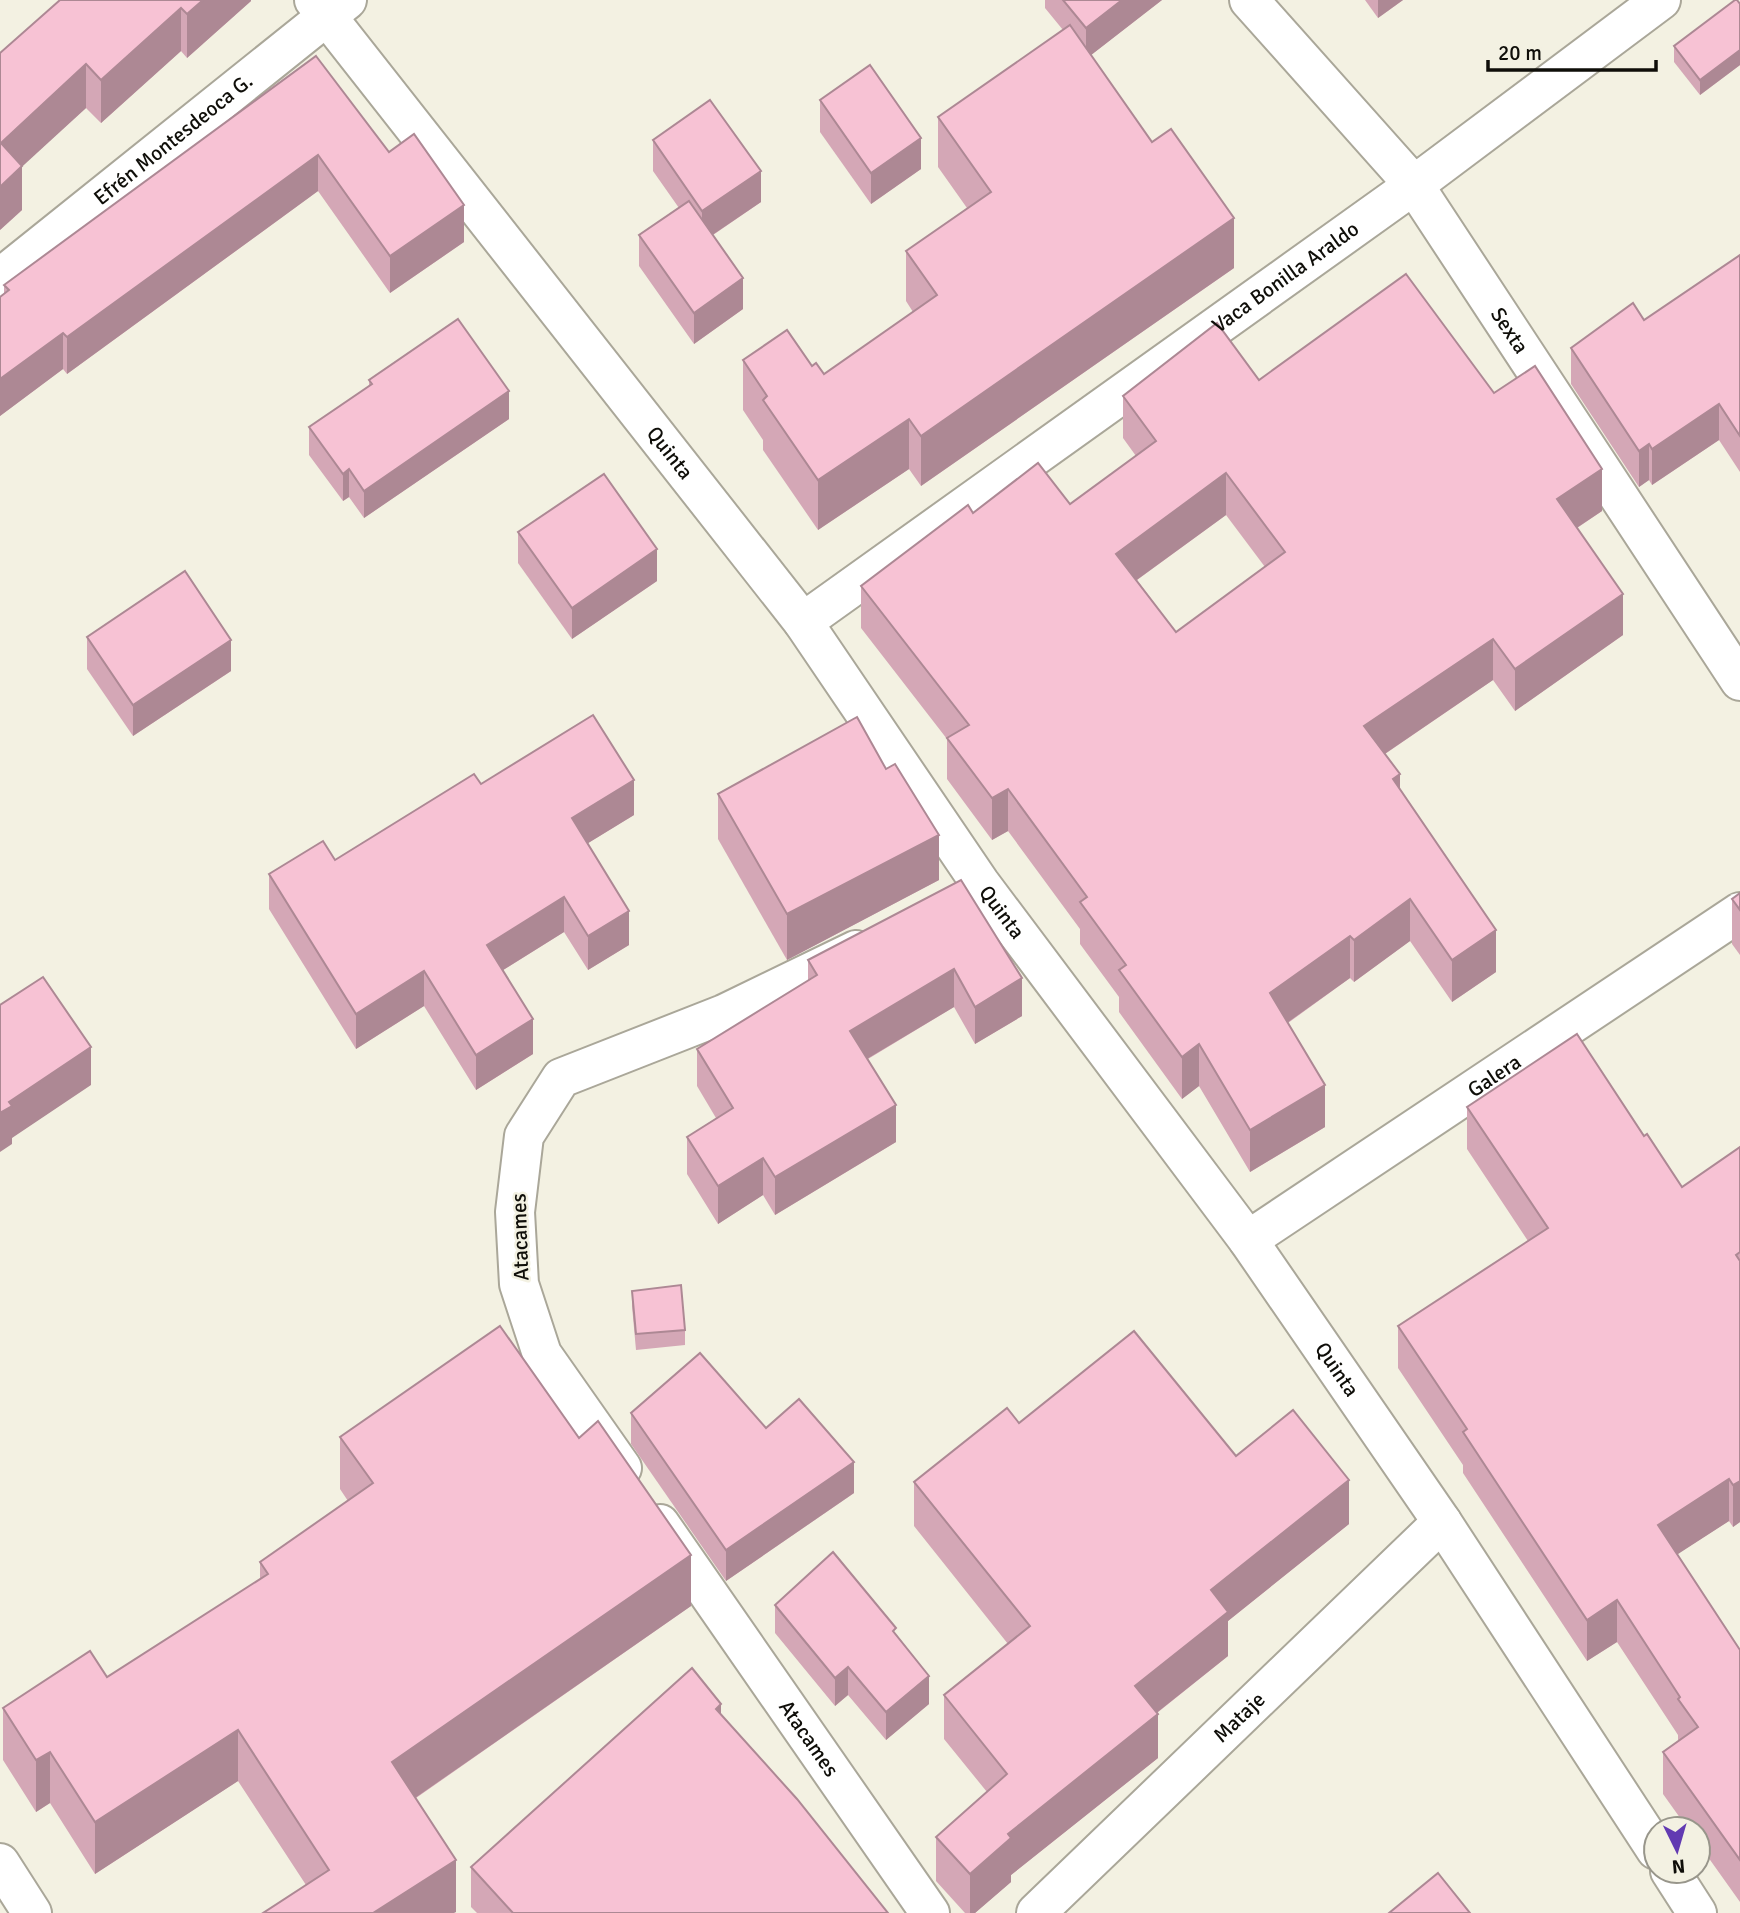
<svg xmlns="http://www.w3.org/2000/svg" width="1740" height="1913" font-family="Signika,sans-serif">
	<rect width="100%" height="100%" fill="#f3f1e2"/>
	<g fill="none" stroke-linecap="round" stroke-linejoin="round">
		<defs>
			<g id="minor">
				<path id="s1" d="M 314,0 L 803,622 L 980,883 L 1248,1240 L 1442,1522 L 1656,1850"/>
				<path id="s2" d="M 1249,0 L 1414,185 L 1740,681"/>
				<path id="s3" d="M 0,278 L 347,0"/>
				<path id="s4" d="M 803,622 L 1414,185 L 1661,0"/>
				<path id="s5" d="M 1248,1240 L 1740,912"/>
				<polyline points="622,1468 542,1354 519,1284 515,1212 524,1136 561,1078 724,1014 856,950"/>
				<path id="s6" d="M 660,1524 L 930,1913"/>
				<polyline points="0,1863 32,1913"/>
				<polyline points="1670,1871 1697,1913"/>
				<path id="s7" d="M 1036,1913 L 1442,1522"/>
			</g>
		</defs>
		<use href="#minor" stroke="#aaa799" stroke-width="42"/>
		<use href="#minor" stroke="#fff" stroke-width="38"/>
	</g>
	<g fill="#d4a7b6" fill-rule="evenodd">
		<polygon points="60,0 251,0 251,1 187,58 181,51 101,123 86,108 22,166 22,210 0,230"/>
		<polygon points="1045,0 1162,0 1091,55 1234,268 921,486 909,469 818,530 763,450 763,440 743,410 743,360 812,366 824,374 913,312 906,301 906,251 967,208 938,167 938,117 1063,30 1045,8"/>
		<polygon points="1365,0 1403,0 1378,18"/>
		<polygon points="1740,4 1740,65 1700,95 1674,62 1674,46"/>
		<polygon points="316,56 389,152 464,242 390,293 318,191 67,374 63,369 0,416 0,297 4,294 4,285"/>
		<polygon points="820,100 921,169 871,204 820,132"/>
		<polygon points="653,140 761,202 713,235 743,309 694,344 639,266 639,235 679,208 653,171"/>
		<polygon points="1740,255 1740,472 1719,440 1652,485 1649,480 1639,487 1571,384 1571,348 1644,320"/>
		<polygon points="369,380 509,419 364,518 349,497 343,501 309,455 309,427 369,386"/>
		<path d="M 1259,380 L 1494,393 L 1602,511 L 1577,528 L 1623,635 L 1515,711 L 1493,680 L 1385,754 L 1400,789 L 1496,972 L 1452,1002 L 1410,941 L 1354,982 L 1350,978 L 1288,1023 L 1325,1127 L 1250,1172 L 1199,1086 L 1182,1099 L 1119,1012 L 1119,997 L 1080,944 L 1080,929 L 1008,831 L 992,840 L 947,779 L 947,739 L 861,628 L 861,586 L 973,513 L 1070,504 L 1136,456 L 1123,438 L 1123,396 ZM 1226,515 L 1265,567 L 1176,632 L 1137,580 Z"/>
		<polygon points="518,532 657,581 572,639 518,563"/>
		<polygon points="87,637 231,671 133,736 87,669"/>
		<polygon points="886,769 939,880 787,960 718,839 718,794"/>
		<polygon points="481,784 634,815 588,843 629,945 588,970 564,932 503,970 533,1054 476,1090 424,1006 356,1049 269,909 269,874 335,860"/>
		<polygon points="961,880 1022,1016 975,1044 954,1007 868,1059 896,1142 775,1215 763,1195 718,1224 687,1174 687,1137 716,1118 697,1086 697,1049 808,981 808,960"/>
		<polygon points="1740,893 1740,955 1732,944 1732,899"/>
		<polygon points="1467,1107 1644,1136 1682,1187 1740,1147 1740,1522 1733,1527 1729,1521 1677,1554 1740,1650 1740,1902 1698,1843 1698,1829 1688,1829 1663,1794 1663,1752 1678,1741 1678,1735 1617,1642 1587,1661 1463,1473 1463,1465 1398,1368 1398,1326 1528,1241 1467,1149"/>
		<polygon points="632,1291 685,1330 685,1345 636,1350 632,1306"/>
		<polygon points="631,1413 766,1428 854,1493 726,1581 631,1444"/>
		<polygon points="1019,1423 1236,1456 1349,1524 1228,1621 1228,1656 1157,1713 1158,1758 1011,1875 1011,1882 975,1913 965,1913 936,1881 936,1837 987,1792 944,1739 944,1695 1008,1644 914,1526 914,1482"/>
		<polygon points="340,1437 691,1606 416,1798 456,1912 306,1885 238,1781 95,1874 50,1803 36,1812 3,1760 3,1708 107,1677 260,1579 260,1562 348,1501 340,1489"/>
		<polygon points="775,1605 929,1704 886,1740 848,1695 835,1706 775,1633"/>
		<polygon points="721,1715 888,1913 477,1913 471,1907 471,1867"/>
	</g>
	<g fill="#ad8894">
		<polygon points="203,0 251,0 251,1 187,58 187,14"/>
		<polygon points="1122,0 1162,0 1086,59 1086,28"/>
		<polygon points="1378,0 1403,0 1378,18"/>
		<polygon points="181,8 181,51 101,123 101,80"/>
		<polygon points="1740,50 1740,65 1700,95 1700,80"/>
		<polygon points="86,64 86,108 1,186 1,143"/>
		<polygon points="921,138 921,169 871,204 871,173"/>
		<polygon points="318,155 318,191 67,374 67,337"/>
		<polygon points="22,166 22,210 0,230 0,187"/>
		<polygon points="761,171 761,202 702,242 702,211"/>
		<polygon points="464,205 464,242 390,293 390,256"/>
		<polygon points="1234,218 1234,268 921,486 921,436"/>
		<polygon points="743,278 743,309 694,344 694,313"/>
		<polygon points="63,333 63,369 0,416 0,379"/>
		<polygon points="509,391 509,419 364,518 364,491"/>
		<polygon points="1719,404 1719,440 1652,485 1652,449"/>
		<polygon points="909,419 909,469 818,530 818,480"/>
		<polygon points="1649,444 1649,480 1639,487 1639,451"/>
		<polygon points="349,469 349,497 343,501 343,474"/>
		<polygon points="1602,469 1602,511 1557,541 1557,499"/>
		<polygon points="1226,473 1226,515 1116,595 1116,554"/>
		<polygon points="657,549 657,581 572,639 572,608"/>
		<polygon points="1623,594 1623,635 1515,711 1515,669"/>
		<polygon points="1493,639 1493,680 1364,768 1364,726"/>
		<polygon points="231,640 231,671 133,736 133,705"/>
		<polygon points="1400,774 1400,816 1393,779"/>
		<polygon points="634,780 634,815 572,853 572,818"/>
		<polygon points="1008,789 1008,831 992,840 992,798"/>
		<polygon points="939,835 939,880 787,960 787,914"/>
		<polygon points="564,897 564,932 487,980 487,945"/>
		<polygon points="1410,899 1410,941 1354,982 1354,940"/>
		<polygon points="629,911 629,945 588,970 588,936"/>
		<polygon points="1496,930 1496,972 1452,1002 1452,960"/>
		<polygon points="1350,936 1350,978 1270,1035 1270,993"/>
		<polygon points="954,969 954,1007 850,1069 850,1031"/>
		<polygon points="424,971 424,1006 356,1049 356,1014"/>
		<polygon points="1022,978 1022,1016 975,1044 975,1007"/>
		<polygon points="533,1019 533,1054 476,1090 476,1055"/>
		<polygon points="1199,1044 1199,1086 1182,1099 1182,1057"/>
		<polygon points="91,1047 91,1085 12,1138 12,1144 0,1152 0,1113 9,1102"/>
		<polygon points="1325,1085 1325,1127 1250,1172 1250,1130"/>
		<polygon points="896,1105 896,1142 775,1215 775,1177"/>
		<polygon points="763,1158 763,1195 718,1224 718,1186"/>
		<polygon points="854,1462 854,1493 726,1581 726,1550"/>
		<polygon points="1729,1479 1729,1521 1658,1567 1658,1525"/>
		<polygon points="1349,1480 1349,1524 1228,1621 1228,1656 1135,1730 1135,1686 1211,1590"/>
		<polygon points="1740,1481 1740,1522 1733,1527 1733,1485"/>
		<polygon points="691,1555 691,1606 392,1814 392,1762"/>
		<polygon points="1617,1600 1617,1642 1587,1661 1587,1620"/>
		<polygon points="848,1667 848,1695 835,1706 835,1678"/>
		<polygon points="929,1676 929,1704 886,1740 886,1712"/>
		<polygon points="721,1704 721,1743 716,1709"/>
		<polygon points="1158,1714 1158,1758 1011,1875 1011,1882 975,1913 970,1913 970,1874 1008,1834"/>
		<polygon points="238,1730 238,1781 95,1874 95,1822"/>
		<polygon points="50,1752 50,1803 36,1812 36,1760"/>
		<polygon points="456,1860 456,1912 454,1913 373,1913"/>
	</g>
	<g fill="#f7c2d4" stroke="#ad8894" stroke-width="2" fill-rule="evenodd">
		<polygon points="60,0 203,0 187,14 181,8 101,80 86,64 1,143 22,166 0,187 0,53"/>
		<polygon points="1063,0 1122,0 1086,28"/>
		<polygon points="1735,0 1737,0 1740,4 1740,50 1700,80 1674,46"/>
		<polygon points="1070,25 1152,142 1171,129 1234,218 921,436 909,419 818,480 763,400 767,396 743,360 787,330 812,366 816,363 824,374 937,295 906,251 991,192 938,117"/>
		<polygon points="316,56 389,152 414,134 464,205 390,256 318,155 67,337 63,333 0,379 0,297 9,290 4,285"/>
		<polygon points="870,65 921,138 871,173 820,100"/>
		<polygon points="710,100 761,171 702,211 653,140"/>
		<polygon points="689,201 743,278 694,313 639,235"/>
		<polygon points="1740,255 1740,436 1719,404 1652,449 1649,444 1639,451 1571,348 1633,303 1644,320"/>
		<path d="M 1406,274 L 1494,393 L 1535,366 L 1602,469 L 1557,499 L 1623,594 L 1515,669 L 1493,639 L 1364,726 L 1400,774 L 1393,779 L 1496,930 L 1452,960 L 1410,899 L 1354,940 L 1350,936 L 1270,993 L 1325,1085 L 1250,1130 L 1199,1044 L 1182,1057 L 1119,970 L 1126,965 L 1080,902 L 1087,897 L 1008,789 L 992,798 L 947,738 L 969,725 L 861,586 L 968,505 L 973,513 L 1038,463 L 1070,504 L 1156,441 L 1123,396 L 1217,323 L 1259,380 ZM 1226,473 L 1285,552 L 1176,632 L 1116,554 Z"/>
		<polygon points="458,319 509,391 364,491 349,469 343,474 309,427 372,384 369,380"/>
		<polygon points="604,474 657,549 572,608 518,532"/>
		<polygon points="185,571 231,640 133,705 87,637"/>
		<polygon points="593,715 634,780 572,818 629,911 588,936 564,897 487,945 533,1019 476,1055 424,971 356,1014 269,874 323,841 335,860 474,774 481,784"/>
		<polygon points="857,717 886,769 895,764 939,835 787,914 718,794"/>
		<polygon points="961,880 1022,978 975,1007 954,969 850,1031 896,1105 775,1177 763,1158 718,1186 687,1137 733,1108 697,1049 817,975 808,960"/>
		<polygon points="1740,893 1740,910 1732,899"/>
		<polygon points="43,977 91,1047 9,1102 12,1106 0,1113 0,1005"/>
		<polygon points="1577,1034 1644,1136 1647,1134 1682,1187 1740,1147 1740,1252 1736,1255 1740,1261 1740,1481 1733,1485 1729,1479 1658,1525 1740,1650 1740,1860 1663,1752 1698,1727 1678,1699 1680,1697 1617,1600 1587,1620 1463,1432 1467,1429 1398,1326 1548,1228 1467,1107"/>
		<polygon points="681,1285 685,1330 636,1334 632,1291"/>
		<polygon points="500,1326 579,1438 598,1421 691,1555 392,1762 456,1860 373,1913 263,1913 329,1870 238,1730 95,1822 50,1752 36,1760 3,1708 90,1651 107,1677 268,1574 260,1562 373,1483 340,1437"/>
		<polygon points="1134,1331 1236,1456 1293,1410 1349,1480 1211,1590 1228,1612 1135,1686 1158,1714 1008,1834 1011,1838 970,1874 936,1837 1007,1774 944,1695 1030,1626 914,1482 1007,1408 1019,1423"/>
		<polygon points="700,1353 766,1428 799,1399 854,1462 726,1550 631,1413"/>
		<polygon points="833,1552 896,1628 893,1631 929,1676 886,1712 848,1667 835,1678 775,1605"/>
		<polygon points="692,1668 721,1704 716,1709 797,1799 888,1913 513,1913 471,1867"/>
		<polygon points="1438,1873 1470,1913 1389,1913"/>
	</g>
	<g text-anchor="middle" stroke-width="5" stroke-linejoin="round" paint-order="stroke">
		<g font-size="21" fill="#0f0e09" stroke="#f3f1e2">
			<text dy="7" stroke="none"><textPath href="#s3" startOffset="222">Efrén Montesdeoca G.</textPath></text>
			<text dy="7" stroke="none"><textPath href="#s4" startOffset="593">Vaca Bonilla Araldo</textPath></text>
			<text dy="7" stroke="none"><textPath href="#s2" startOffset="422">Sexta</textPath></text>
			<text dy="7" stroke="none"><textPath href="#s1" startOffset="576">Quinta</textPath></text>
			<text dy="7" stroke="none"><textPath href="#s1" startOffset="1143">Quinta</textPath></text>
			<text dy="7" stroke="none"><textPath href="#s5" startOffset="296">Galera</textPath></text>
			<text transform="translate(520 1237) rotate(-92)" y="7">Atacames</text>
			<text dy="7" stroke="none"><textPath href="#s1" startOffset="1710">Quinta</textPath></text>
			<text dy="7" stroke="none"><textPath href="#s7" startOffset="282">Mataje</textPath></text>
			<text dy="7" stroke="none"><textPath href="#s6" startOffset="261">Atacames</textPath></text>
		</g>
	</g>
	<g transform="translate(1677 1850) rotate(175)"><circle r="33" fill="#f3f1e2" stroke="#98968b" stroke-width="2"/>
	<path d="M0-5L12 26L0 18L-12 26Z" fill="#623ab2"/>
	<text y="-10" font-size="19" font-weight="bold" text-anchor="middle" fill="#0f0e09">N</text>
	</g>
	<path d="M1488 60v10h168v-10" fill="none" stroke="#0f0e09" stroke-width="3.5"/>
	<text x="1498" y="60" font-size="21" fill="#0f0e09" stroke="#f3f1e2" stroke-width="5" paint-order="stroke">20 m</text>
</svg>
